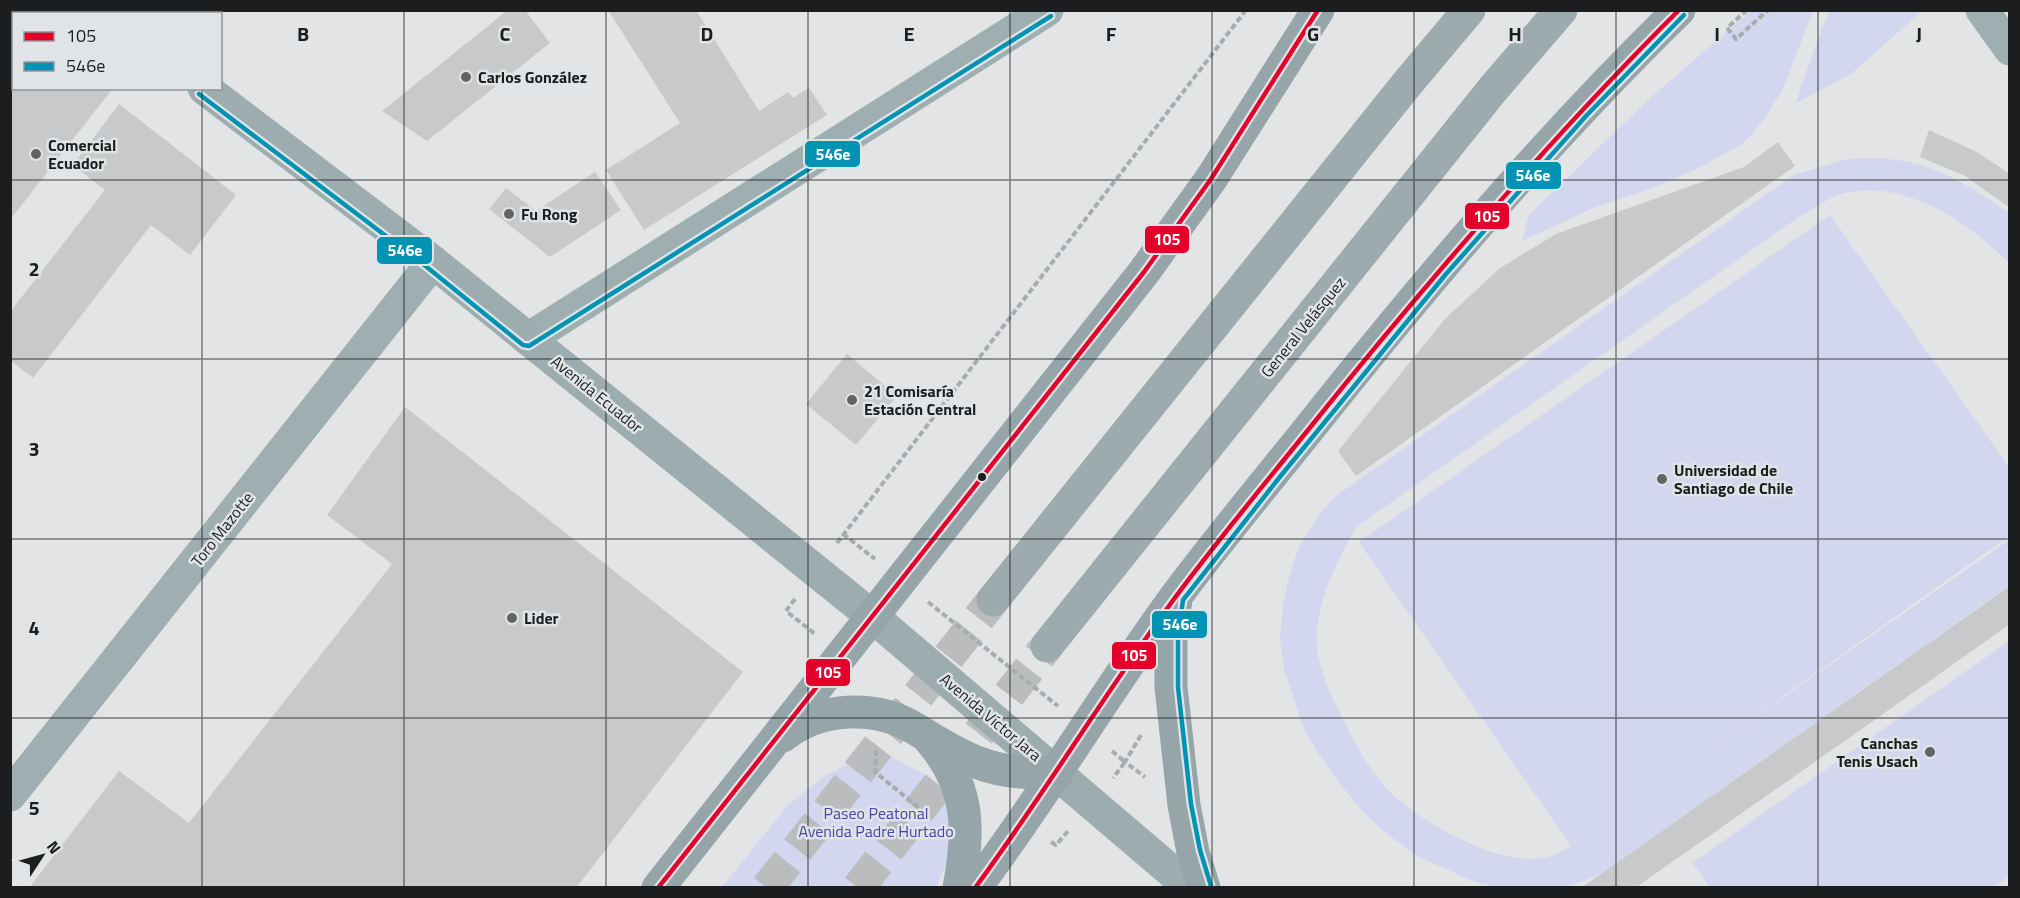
<svg xmlns="http://www.w3.org/2000/svg" width="2020" height="898" font-family="'Titillium Web',sans-serif">
	<rect width="100%" height="100%" fill="#e2e4e5"/>
	<g fill="#d2d6ef">
		<polygon points="1752,10 1813,11 1783,89 1764,119 1745,142 1699,168 1652,188 1594,208 1522,241 1529,215 1648,100"/>
		<path d="M 1829,11 L 1922,11 L 1852,73 L 1796,103 C 1806,72 1817,41 1829,11 Z"/>
		<path d="M 1878,158 C 1888,159 1899,160 1910,162 C 1943,169 1981,193 2009,213 L 2009,263 C 1969,223 1906,179 1845,193 C 1829,197 1814,208 1800,216 L 1356,527 C 1336,563 1314,606 1317,647 C 1319,671 1331,696 1341,716 C 1353,740 1371,774 1391,793 C 1424,824 1504,871 1551,856 C 1558,853 1565,849 1571,846 L 1359,542 L 1830,215 L 2009,467 L 2009,536 L 1696,758 L 2009,540 L 2009,586 L 1599,875 L 1567,887 L 1495,887 L 1475,882 L 1419,857 L 1387,834 L 1365,814 L 1340,784 L 1318,753 L 1303,727 L 1294,699 L 1284,669 L 1280,638 L 1283,606 L 1290,573 L 1299,547 L 1319,515 L 1336,496 L 1794,175 L 1847,159 Z"/>
		<polygon points="2009,641 2009,876 1993,888 1710,887 1692,863"/>
		<polygon points="890,756 924,774 952,812 953,848 936,887 721,888 788,805 825,776 856,760"/>
	</g>
	<g fill="#c8c9ca">
		<polygon points="508,10 525,10 550,43 427,141 382,111"/>
		<polygon points="608,10 696,10 759,111 788,92 793,98 809,88 827,115 644,230 606,170 680,123"/>
		<polygon points="14,21 14,88 113,88 10,220 10,25"/>
		<polygon points="119,104 236,195 190,255 151,225 33,378 10,360 10,312 105,190 73,165"/>
		<polygon points="1929,130 1977,152 2010,174 2010,208 1965,176 1920,157"/>
		<polygon points="1778,142 1795,166 1356,476 1338,451 1445,319 1500,268 1556,234 1744,167"/>
		<polygon points="595,172 621,210 550,257 489,209 506,188 536,211"/>
		<polygon points="847,354 897,396 856,445 806,404"/>
		<polygon points="405,407 743,672 576,888 29,888 119,771 189,823 392,564 327,515"/>
		<polygon points="2010,586 2010,624 1866,726 1635,888 1581,888"/>
	</g>
	<g fill="none" stroke-linecap="round" stroke-linejoin="round">
		<g stroke="#babcbd" stroke-width="33" stroke-dasharray="33 16" stroke-linecap="butt">
			<polyline points="767,888 993,600"/>
			<polyline points="858,888 1047,646"/>
		</g>
		<g stroke="#a6adaf" stroke-width="4" stroke-dasharray="6 3" stroke-linecap="butt">
			<polyline points="1747,10 1727,28 1736,39 1768,10"/>
			<polyline points="843,534 875,559"/>
			<polyline points="837,543 1246,10"/>
			<polyline points="795,599 786,611 815,634"/>
			<polyline points="928,602 1058,706"/>
			<polyline points="1141,735 1125,762 1145,777"/>
			<polyline points="876,750 875,772 929,816"/>
			<polyline points="1112,751 1125,762 1113,778"/>
			<polyline points="1051,842 1056,845 1069,830"/>
		</g>
		<polyline stroke="#9faeb1" stroke-width="33" points="1982,10 2010,49"/>
		<g stroke="#9faeb1" stroke-width="33">
			<polyline points="528,339 1047,10"/>
			<polyline points="10,795 433,262"/>
		</g>
		<g stroke="#9cacaf" stroke-width="33">
			<polyline points="101,10 105,14"/>
			<polyline points="204,88 433,262 873,617 1191,888"/>
		</g>
		<g stroke="#95a5a9" stroke-width="33">
			<polyline points="1176,599 1171,637 1171,687 1184,805 1193,852 1204,888"/>
			<path d="M 783,736 C 819,707 875,704 914,728 C 936,741 955,754 979,763 C 1004,773 1031,773 1057,773"/>
			<path d="M 930,740 C 970,786 970,830 959,888"/>
			<polyline points="658,888 1144,272 1211,179 1318,10"/>
			<path d="M 975,888 C 1046,794 1105,693 1174,599 C 1217,541 1263,486 1308,430 C 1424,284 1545,141 1679,10"/>
		</g>
		<g stroke="#9daaae" stroke-width="33">
			<polyline points="993,600 1406,85 1469,10"/>
			<polyline points="1047,646 1493,89 1561,10"/>
		</g>
		<defs>
			<g id="bus-1">
				<polyline points="658,888 1144,272 1211,179 1318,10"/>
				<path d="M 975,888 C 1045,793 1105,693 1174,599 C 1217,541 1263,486 1308,430 C 1425,284 1546,143 1679,10"/>
			</g>
			<g id="bus-2">
				<polyline points="199,94 428,268 523,345 529,346 1051,16"/>
				<polyline points="1211,886 1200,850 1191,804 1178,687 1178,637 1183,600 1279,478 1446,274 1586,116 1684,15"/>
			</g>
		</defs>
		<use href="#bus-1" stroke="#e1e4e6" stroke-width="9"/>
		<use href="#bus-2" stroke="#e1e4e6" stroke-width="9"/>
		<use href="#bus-1" stroke="#e4002b" stroke-width="4.5"/>
		<use href="#bus-2" stroke="#0093b3" stroke-width="4.5"/>
	</g>
	<path fill="none" stroke="#1c1d1e" stroke-width="1.5" stroke-opacity="0.55" d="M 202,10 L 202,14M 404,10 L 404,888M 606,10 L 606,888M 808,10 L 808,888M 1010,10 L 1010,888M 1212,10 L 1212,888M 1414,10 L 1414,888M 1616,10 L 1616,888M 1818,10 L 1818,888M 202,88 L 202,888M 10,180 L 2010,180M 10,359 L 2010,359M 10,539 L 2010,539M 10,718 L 2010,718"/>
	<g fill="#616364" stroke="#e1e4e6" stroke-width="2">
		<circle cx="466" cy="77" r="6"/>
		<circle cx="36" cy="154" r="6"/>
		<circle cx="509" cy="214" r="6"/>
		<circle cx="852" cy="400" r="6"/>
		<circle cx="1662" cy="479" r="6"/>
		<circle cx="512" cy="618" r="6"/>
		<circle cx="1930" cy="752" r="6"/>
	</g>
	<circle fill="#1c1d1e" stroke="#e1e4e6" stroke-width="2" cx="982" cy="477" r="5"/>
	<g text-anchor="middle" stroke-width="5" stroke-linejoin="round" paint-order="stroke">
		<g font-size="16" font-weight="bold" fill="#1c1d1e" stroke="#e1e4e6" text-anchor="start">
			<text x="478" y="83">Carlos González</text>
			<text x="48" y="151">Comercial<tspan x="48" dy="18">Ecuador</tspan></text>
			<text x="521" y="220">Fu Rong</text>
			<text x="864" y="397">21 Comisaría<tspan x="864" dy="18">Estación Central</tspan></text>
			<text x="1674" y="476">Universidad de<tspan x="1674" dy="18">Santiago de Chile</tspan></text>
			<text x="524" y="624">Lider</text>
			<text x="1918" y="749" text-anchor="end">Canchas<tspan x="1918" dy="18">Tenis Usach</tspan></text>
		</g>
		<g font-size="16" fill="#1c1d1e" stroke="#e1e4e6">
			<text transform="translate(1303 327) rotate(-51)" y="6">General Velásquez</text>
			<text transform="translate(597 394) rotate(39)" y="6">Avenida Ecuador</text>
			<text transform="translate(222 529) rotate(-52)" y="6">Toro Mazotte</text>
			<text transform="translate(991 717) rotate(40)" y="6">Avenida Víctor Jara</text>
		</g>
		<g font-size="16" fill="#4545a5" stroke="#e1e4e6">
			<text x="876" y="819">Paseo Peatonal<tspan x="876" dy="18">Avenida Padre Hurtado</tspan></text>
		</g>
	</g>
	<g font-size="20" text-anchor="middle" font-weight="bold" fill="#1c1d1e" stroke="#e1e4e6" stroke-width="5" stroke-linejoin="round" paint-order="stroke">
		<text x="303" y="41">B</text>
		<text x="505" y="41">C</text>
		<text x="707" y="41">D</text>
		<text x="909" y="41">E</text>
		<text x="1111" y="41">F</text>
		<text x="1313" y="41">G</text>
		<text x="1515" y="41">H</text>
		<text x="1717" y="41">I</text>
		<text x="1919" y="41">J</text>
		<text x="34" y="276">2</text>
		<text x="34" y="456">3</text>
		<text x="34" y="635">4</text>
		<text x="34" y="815">5</text>
	</g>
	<g stroke="#e1e4e6" stroke-width="2">
		<rect x="804" y="140" width="57" height="28" rx="6" fill="#0093b3"/>
		<rect x="1505" y="161" width="57" height="29" rx="6" fill="#0093b3"/>
		<rect x="1464" y="202" width="46" height="28" rx="6" fill="#e4002b"/>
		<rect x="1144" y="225" width="46" height="29" rx="6" fill="#e4002b"/>
		<rect x="376" y="236" width="57" height="29" rx="6" fill="#0093b3"/>
		<rect x="1151" y="610" width="57" height="29" rx="6" fill="#0093b3"/>
		<rect x="1111" y="641" width="46" height="29" rx="6" fill="#e4002b"/>
		<rect x="805" y="658" width="46" height="29" rx="6" fill="#e4002b"/>
	</g>
	<g font-size="16" text-anchor="middle" font-weight="bold" fill="#fff">
		<text x="833" y="160">546e</text>
		<text x="1533" y="181">546e</text>
		<text x="1487" y="222">105</text>
		<text x="1167" y="245">105</text>
		<text x="405" y="256">546e</text>
		<text x="1180" y="630">546e</text>
		<text x="1134" y="661">105</text>
		<text x="828" y="678">105</text>
	</g>
	<rect width="2020" height="898" fill="none" stroke="#1c1d1e" stroke-width="24"/>
	<rect x="12" y="12" width="210" height="78" fill="#e1e4e6" stroke="#929496" stroke-width="1.5"/>
	<rect x="24" y="32" width="30" height="9" fill="#e4002b" stroke="#929496" stroke-width="1.5"/>
	<text x="66" y="42" font-size="18" fill="#1c1d1e">105</text>
	<rect x="24" y="62" width="30" height="9" fill="#0093b3" stroke="#929496" stroke-width="1.5"/>
	<text x="66" y="72" font-size="18" fill="#1c1d1e">546e</text>
	<g transform="translate(42 856) rotate(54)" stroke="#e1e4e6" stroke-width="4.5" paint-order="stroke">
	<path d="M0-4.5L10 22L0 15L-10 22Z" fill="#1c1d1e"/>
	<text y="-9" font-size="16" font-weight="bold" text-anchor="middle" fill="#1c1d1e">N</text>
	</g>
</svg>
